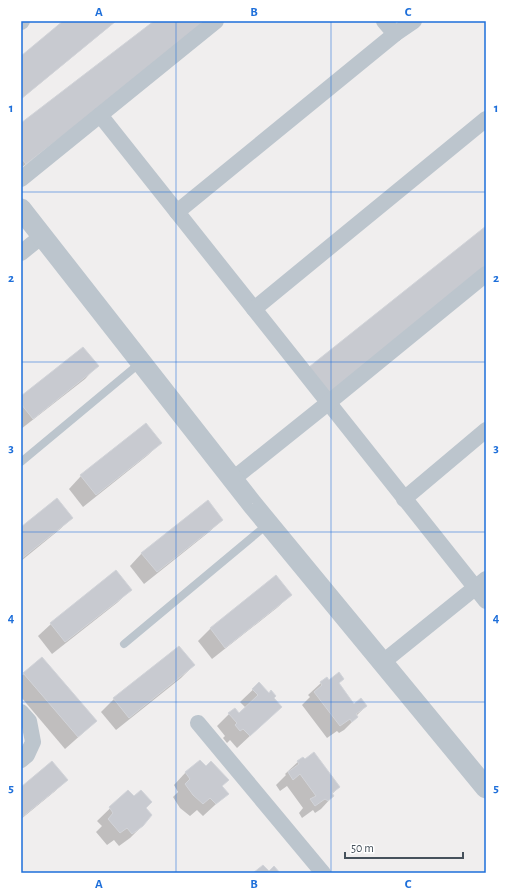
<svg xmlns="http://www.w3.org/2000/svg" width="507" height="894" viewBox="0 0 507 894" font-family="'Alegreya Sans',sans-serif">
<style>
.shadow{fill:#0003}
.building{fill:#c8cad0;stroke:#d2d4d9}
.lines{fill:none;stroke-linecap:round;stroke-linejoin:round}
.service{stroke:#bcc5cd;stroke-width:8}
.minor{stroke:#bcc5cd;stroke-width:16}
.tertiary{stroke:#bcc5cd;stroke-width:21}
.grid{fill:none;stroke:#1e6fda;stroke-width:1;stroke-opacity:0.55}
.neatline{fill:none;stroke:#1e6fda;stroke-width:1.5}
.grid-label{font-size:13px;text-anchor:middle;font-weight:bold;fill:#1e6fda}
</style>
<rect width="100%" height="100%" fill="#f0eeee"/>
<!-- shadow -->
<g class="shadow">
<path d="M64 21H116L21 99V57Z"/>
<path d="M155 21H198L195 34 21 168V125Z"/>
<path d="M97 366 85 379 21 429V397Z"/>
<path d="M161 442 148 455 83 507 69 489 81 476Z"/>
<path d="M72 518 59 530 21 561V528Z"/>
<path d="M222 520 209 532 144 584 130 566 142 553Z"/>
<path d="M276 577 290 595 278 607 212 659 198 641 210 629Z"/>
<path d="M130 590 118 602 52 654 38 636 51 624Z"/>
<path d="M179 647 194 665 181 678 116 730 101 712 114 699Z"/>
<path d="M24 674 96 721 83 733 65 749 21 697V676Z"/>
<path d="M328 681 338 684 354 705 366 706 356 716 357 717 344 730 339 733 337 731 327 738 302 705 310 697 308 695 321 683Z"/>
<path d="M259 684 273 698 268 719 237 748 230 740 227 743 223 738 225 736 217 726 229 714H239L246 708 240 702Z"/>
<path d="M302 758 339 787 332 794 333 796 321 809 315 813 313 810 302 818 299 813 303 808 287 786 280 791 276 785 286 775 285 774Z"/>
<path d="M206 767 227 794 203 816 197 810 190 816 180 808 173 797 178 792 174 785 186 772Z"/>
<path d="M67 780 54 792 21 819V788Z"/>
<path d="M128 791 145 808 143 825 130 838 119 846 114 840 107 845 96 832 102 826 97 821Z"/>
</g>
<!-- building -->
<g class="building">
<path d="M63 21H116L21 99V56Z"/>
<path d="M154 21H199L204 27 26 164 21 158V123Z"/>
<path d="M486 226V271L331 395 309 367Z"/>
<path d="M83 347 99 366 33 419 21 404V396Z"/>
<path d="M146 423 162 443 96 495 80 475Z"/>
<path d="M57 498 73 518 21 559V527Z"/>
<path d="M208 500 223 520 157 572 141 553Z"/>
<path d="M116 570 132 590 65 642 50 623Z"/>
<path d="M276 575 292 595 225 648 210 628Z"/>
<path d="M179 646 195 665 129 718 113 698Z"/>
<path d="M42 657 97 721 78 737 23 673Z"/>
<path d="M339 672 344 679 339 683 354 704 361 698 367 706 356 714 358 717 352 722 350 719 340 726 314 692 322 685 320 682 327 677 329 680Z"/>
<path d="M259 682 269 693 271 690 276 696 274 698 282 707 250 736 243 729 240 731 235 725 237 723 228 713 235 708 239 713 258 695 252 689Z"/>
<path d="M314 752 340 787 332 793 334 796 328 801 325 799 315 806 310 799 316 796 300 774 293 780 288 772 299 764 297 761 303 757 305 759Z"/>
<path d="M200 760 206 766 211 761 229 780 222 786 229 794 216 804 210 798 203 804 193 795 185 784 190 779 185 772Z"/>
<path d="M52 761 68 780 21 818V787Z"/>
<path d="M128 790 134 796 141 790 152 802 146 808 152 815 143 826 132 834 127 828 120 833 108 819 113 813 109 807Z"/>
<path d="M263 865 269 871 274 866 280 873H253Z"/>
</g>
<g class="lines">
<!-- service -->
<g class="service">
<path d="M21 462 140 363"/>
<path d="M124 644 268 524"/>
</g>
<!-- minor -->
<g class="minor">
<path d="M21 22 22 21"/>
<path d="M395 34 414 21"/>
<path d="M100 115 486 601"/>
<path d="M21 179 216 21"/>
<path d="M177 212 395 34 384 21"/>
<path d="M21 253 42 236"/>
<path d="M254 309 486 119"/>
<path d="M233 479 328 403 486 274"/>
<path d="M404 499 486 430"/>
<path d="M383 662 486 579"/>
<path d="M21 712 29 721 33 742 27 755 21 760"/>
<path d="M198 723 323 873"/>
</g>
<!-- tertiary -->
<path class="tertiary" d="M21 209 252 504 486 788"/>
</g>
<!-- grid -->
<path class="grid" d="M176 21V873M331 21V873M21 192H486M21 362H486M21 532H486M21 702H486"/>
<!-- border -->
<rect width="507" height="894" fill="none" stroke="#ffffff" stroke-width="44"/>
<!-- scale -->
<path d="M345 852v6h118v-6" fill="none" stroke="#46515b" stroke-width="2"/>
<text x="351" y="852" font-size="12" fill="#46515b" stroke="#ffffff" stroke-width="3" paint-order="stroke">50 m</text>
<rect x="22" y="22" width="463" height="850" class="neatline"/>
<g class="grid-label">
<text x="99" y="16">A</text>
<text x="254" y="16">B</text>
<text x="408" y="16">C</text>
<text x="11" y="112">1</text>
<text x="496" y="112">1</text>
<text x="11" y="282">2</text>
<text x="496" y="282">2</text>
<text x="11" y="452">3</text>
<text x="496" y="452">3</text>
<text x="11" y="622">4</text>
<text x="496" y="622">4</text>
<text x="11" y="792">5</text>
<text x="496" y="792">5</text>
<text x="99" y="888">A</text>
<text x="254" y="888">B</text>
<text x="408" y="888">C</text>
</g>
</svg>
